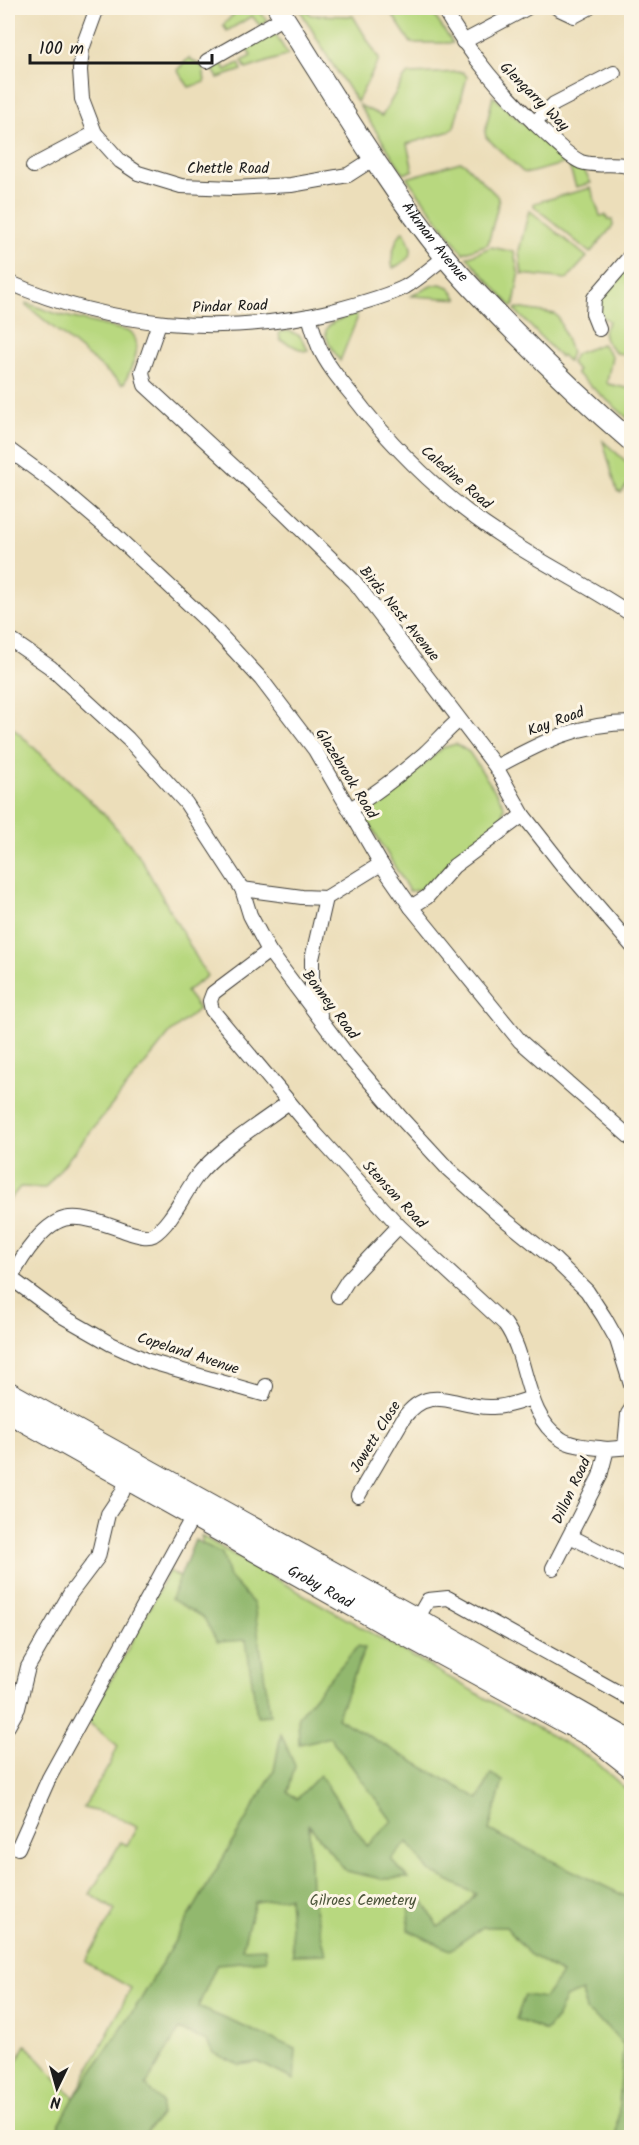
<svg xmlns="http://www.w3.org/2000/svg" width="639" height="2145" viewBox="0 0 639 2145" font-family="Kalam,sans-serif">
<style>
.green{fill:#b8d87f;stroke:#6a7a4e;stroke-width:1.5}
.forest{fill:#92b86e;stroke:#576a45;stroke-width:1.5}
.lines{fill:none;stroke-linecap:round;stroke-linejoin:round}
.street-casing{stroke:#3b3934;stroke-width:16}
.secondary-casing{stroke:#3b3934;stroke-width:22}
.primary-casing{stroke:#3b3934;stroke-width:23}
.street{stroke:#fff;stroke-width:14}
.secondary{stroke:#fff;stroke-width:20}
.primary{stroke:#fff;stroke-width:21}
.labels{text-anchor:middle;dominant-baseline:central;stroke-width:6;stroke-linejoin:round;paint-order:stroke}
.street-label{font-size:15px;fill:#1c1c1c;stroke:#fcf5e5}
.park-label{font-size:15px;fill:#4b543a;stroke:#fcf5e5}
</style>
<rect width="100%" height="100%" fill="#fcf5e5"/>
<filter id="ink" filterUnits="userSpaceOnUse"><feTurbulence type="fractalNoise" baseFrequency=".0167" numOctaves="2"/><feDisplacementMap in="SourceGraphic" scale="12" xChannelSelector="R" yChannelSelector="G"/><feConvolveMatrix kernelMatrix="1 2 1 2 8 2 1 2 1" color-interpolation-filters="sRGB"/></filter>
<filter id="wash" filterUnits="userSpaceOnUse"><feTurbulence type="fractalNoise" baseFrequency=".008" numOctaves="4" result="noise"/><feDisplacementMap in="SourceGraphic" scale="24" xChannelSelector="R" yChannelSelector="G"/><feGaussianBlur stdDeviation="1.35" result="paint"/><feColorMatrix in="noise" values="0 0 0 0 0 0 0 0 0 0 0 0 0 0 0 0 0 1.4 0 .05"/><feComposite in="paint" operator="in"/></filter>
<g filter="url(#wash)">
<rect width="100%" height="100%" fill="#ecdeba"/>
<!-- green -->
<g class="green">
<path d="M240 8H258L267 21 260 26 252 16 227 31 223 25Z"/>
<path d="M299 8H305L311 15 353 16 379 59 357 102 329 59Z"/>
<path d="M388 8H429L453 43H411Z"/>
<path d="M273 30 288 55 246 69 242 61 251 56 245 45Z"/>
<path d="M189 58 203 67 205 82 189 87 177 70Z"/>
<path d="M220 61 226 70 239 63 242 70 218 78 211 66Z"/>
<path d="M463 72 467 77 454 127 450 131 407 144 413 170 404 174 359 105 382 116 405 77 409 74Z"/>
<path d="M493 96 566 163 529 173 523 172 486 137 485 132Z"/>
<path d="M460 162 464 163 497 196 499 201 488 244 463 253 407 178Z"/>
<path d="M569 166 585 172 591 183 576 187Z"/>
<path d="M591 188 600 216 606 215 608 220H612L613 226 590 253 534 206V203Z"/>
<path d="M529 210 587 257 567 279 522 274 519 251Z"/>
<path d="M403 231C416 251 414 258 393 268 389 259 396 238 403 231Z"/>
<path d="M491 247 514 252 519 276 514 305 512 307 467 257Z"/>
<path d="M631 260V355L616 353 605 340 603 332 609 321 597 313V304Z"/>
<path d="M440 284 449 287 458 299 411 296 431 286Z"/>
<path d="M26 303 57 314 131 332C144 347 131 367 125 382L122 384 26 305Z"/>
<path d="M517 308 555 314 558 317 571 352 568 361 562 355 560 357 515 310Z"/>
<path d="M356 314 357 319 340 361C319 329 319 325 356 314Z"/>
<path d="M289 331 300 336 308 350 304 351 280 340 279 332Z"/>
<path d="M602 344 612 356 607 382 608 384 631 389V421L576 373 578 371 571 363 575 354Z"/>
<path d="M603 441 631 466V480L621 493 617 491Z"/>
<path d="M8 723 107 817 138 854 207 976 186 992 199 1009 170 1033 45 1188 20 1187 8 1202Z"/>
<path d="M456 744 469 752 501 800 504 806 502 822 460 852 427 887 421 890 409 891 365 816 371 805 402 785 442 748Z"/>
<path d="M201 1536 594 1760 631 1794V2137L8 2138V2077L26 2045 74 2098 131 1988 85 1962 115 1910 90 1894 121 1842 127 1845 137 1827 115 1816 83 1808 109 1766 118 1746 87 1721 120 1664 169 1571 216 1598Z"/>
</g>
<!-- forest -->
<g class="forest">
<path d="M195 1540 222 1553 229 1577 254 1604 270 1715 257 1716 246 1640 217 1642 204 1618 171 1599Z"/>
<path d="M358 1646 365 1648 337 1718 479 1799 491 1774 503 1781 489 1830 631 1899V2137H617L623 2045 607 2027 586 2011 582 1991 565 1998 556 2019 546 2031 516 2019 525 1995 544 1998 562 1974 529 1954 506 1927H483L450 1950 408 1930 410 1898 424 1902 438 1927 459 1914 476 1894 429 1871 408 1842 391 1859 408 1878 382 1879 346 1871 309 1825 311 1893 326 1954 293 1955 289 1897 255 1902 242 1949 265 1948 266 1960 217 1964 198 2007 296 2049 294 2080 258 2062 239 2065 213 2053 207 2041 179 2030 146 2085 162 2103 161 2115 142 2137H52L74 2098 141 1999 274 1771 281 1734 295 1766 288 1792 297 1799 320 1775 367 1846 392 1821 330 1737 299 1744 298 1716Z"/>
</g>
</g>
<g filter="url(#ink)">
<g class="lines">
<!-- street casing -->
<g class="street-casing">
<g id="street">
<path d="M97 8 82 49 80 70 82 99 95 133 120 161 138 173 181 186 233 188 291 185 348 175 373 159"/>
<path d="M443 8C471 57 503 94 545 133 556 143 568 156 581 162 598 168 617 160 632 168"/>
<path d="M557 8 574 16 589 8"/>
<path d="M463 42 527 8"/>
<path d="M207 61 284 17"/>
<path d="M534 123 554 104 614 73"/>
<path d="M33 166 95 133"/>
<path d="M8 282C110 327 223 337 332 311 351 306 388 296 405 287 419 279 432 267 445 257"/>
<path d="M309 316C312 326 315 337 319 347 329 370 349 390 364 410 405 460 451 504 506 539 547 566 591 587 632 615"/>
<path d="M159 323 142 372 145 385 282 511 354 581 496 767 523 815 563 866 632 946"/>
<path d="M599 329 593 314 594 298 632 254"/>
<path d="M8 449 53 482 115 535 209 623 261 679 315 750 381 864 411 907 520 1041 632 1139"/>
<path d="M8 638 50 667 128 739 186 803 242 889 250 915 269 951 348 1056 402 1119 448 1169 498 1214 555 1260 587 1291 604 1317 617 1340 632 1388"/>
<path d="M496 767C542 742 578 723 632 723"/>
<path d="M350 809C377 793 402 773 425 753 437 742 447 730 459 720"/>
<path d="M242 889 302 897 326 898"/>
<path d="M411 907 427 897 454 866 523 815"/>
<path d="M269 951 213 993 210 1001 212 1010 315 1133 399 1226 505 1324C530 1359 523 1414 561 1439 572 1447 593 1447 607 1449"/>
<path d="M320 1014 312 986V959L326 898 381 864"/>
<path d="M8 1276 62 1316 111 1344 148 1361 263 1394 266 1386"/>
<path d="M11 1278C21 1258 45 1220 69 1218 89 1216 112 1227 131 1233 138 1235 147 1238 153 1235 171 1224 184 1193 197 1176 217 1150 262 1122 289 1102"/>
<path d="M338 1296 348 1280 399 1226"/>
<path d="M625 1447 628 1414 632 1408"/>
<path d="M358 1496 403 1419C429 1382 454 1407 490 1407 504 1408 518 1402 532 1398"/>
<path d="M570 1536 632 1568"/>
<path d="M553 1568 600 1476 607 1449 632 1447"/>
<path d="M417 1619 428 1600 448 1598 632 1700"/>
<path d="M8 1726 18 1708 28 1667 70 1594 98 1557 108 1514 122 1493 127 1478"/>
<path d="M18 1848 49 1778 193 1516"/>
</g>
</g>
<!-- secondary casing -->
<g class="secondary-casing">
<g id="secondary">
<path id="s1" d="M278 8C332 92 382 179 445 257 467 284 491 308 516 333 553 371 591 407 632 442"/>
</g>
</g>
<!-- primary casing -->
<g class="primary-casing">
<g id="primary">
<path d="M8 1392 417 1619 632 1742"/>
<path id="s2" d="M8 1412 387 1625 594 1738 632 1768"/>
</g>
</g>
<!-- street -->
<use href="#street" class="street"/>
<!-- secondary -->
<use href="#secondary" class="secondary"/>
<!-- primary -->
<use href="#primary" class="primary"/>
</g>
</g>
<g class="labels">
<!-- street labels -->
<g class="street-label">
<text transform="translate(534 97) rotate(45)">Glengarry Way</text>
<text x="228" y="169">Chettle Road</text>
<text stroke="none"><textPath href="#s1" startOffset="282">Aikman Avenue</textPath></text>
<text transform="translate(230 307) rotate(-2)">Pindar Road</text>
<text transform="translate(456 478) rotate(41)">Caledine Road</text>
<text transform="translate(399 614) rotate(51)">Birds Nest Avenue</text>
<text transform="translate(556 722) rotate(-20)">Kay Road</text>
<text transform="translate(346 774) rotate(58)">Glazebrook Road</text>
<text transform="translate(330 1005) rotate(53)">Bonney Road</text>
<text transform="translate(394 1195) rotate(47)">Stenson Road</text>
<text transform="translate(188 1354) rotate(18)">Copeland Avenue</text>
<text transform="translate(376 1437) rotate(-58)">Jowett Close</text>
<text transform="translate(572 1491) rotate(-65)">Dillon Road</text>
<text stroke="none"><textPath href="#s2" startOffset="358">Groby Road</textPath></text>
</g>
<!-- park labels -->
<g class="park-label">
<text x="363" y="1901">Gilroes Cemetery</text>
</g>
</g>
<!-- margin -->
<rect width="639" height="2145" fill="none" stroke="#fcf5e5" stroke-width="30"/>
<!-- north arrow -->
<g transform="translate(57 2088) rotate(185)" stroke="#fcf5e5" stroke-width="4.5" paint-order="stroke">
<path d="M0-4.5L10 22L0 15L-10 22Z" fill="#1c1c1c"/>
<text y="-9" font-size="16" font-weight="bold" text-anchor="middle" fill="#1c1c1c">N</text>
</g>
<!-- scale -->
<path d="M30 54v9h182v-9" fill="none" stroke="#1c1c1c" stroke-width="3"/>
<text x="39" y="54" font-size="18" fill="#1c1c1c" stroke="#fcf5e5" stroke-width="4.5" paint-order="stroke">100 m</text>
</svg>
